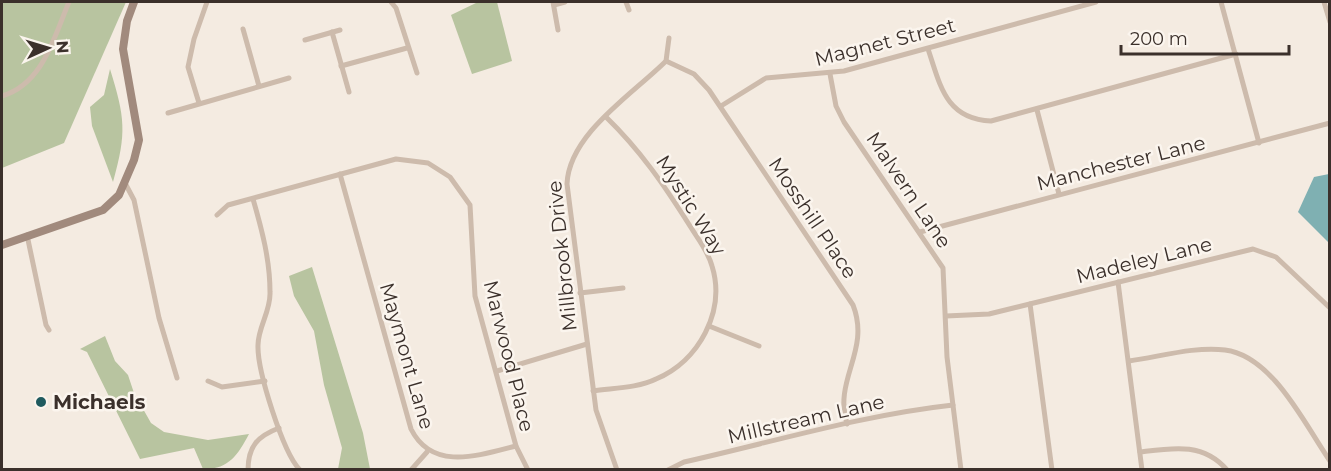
<svg xmlns="http://www.w3.org/2000/svg" width="1331" height="471" viewBox="0 0 1331 471" font-family="Montserrat,sans-serif">
<style>
.green{fill:#b8c4a0}
.water{fill:#7fb0b2}
.lines{fill:none;stroke-linecap:round;stroke-linejoin:round}
.street{stroke:#cdbbac;stroke-width:5}
.secondary{stroke:#a18a7d;stroke-width:8}
.poi-dot{fill:#1f5a5e;stroke:#fbf5ee;stroke-width:2}
.labels{text-anchor:middle;dominant-baseline:central;stroke-width:5;stroke-linejoin:round;paint-order:stroke}
.street-label{font-size:20px;fill:#3b302b;stroke:#fbf5ee}
.poi-label{font-size:20px;font-weight:bold;fill:#3b302b;stroke:#fbf5ee;text-anchor:start}
</style>
<rect width="100%" height="100%" fill="#f4ebe1"/>
<!-- green -->
<g class="green">
<path d="M2 2H126L64 143 2 168Z"/>
<path d="M478 2H497L512 61 472 74 451 15Z"/>
<path d="M110 69C125 118 127 132 113 182L92 126 90 107 104 95Z"/>
<path d="M312 267 363 433 370 469H338L342 448 324 385 314 331 294 296 289 276Z"/>
<path d="M105 336 115 361 128 375 134 393 151 423 164 432 208 440 249 434C238 455 228 470 203 469L194 448 140 459 87 352 80 349Z"/>
</g>
<!-- water -->
<path class="water" d="M1329 174H1330L1329 243 1298 212 1314 177Z"/>
<g class="lines">
<!-- street -->
<g class="street">
<path d="M391 2 396 8 417 73"/>
<path d="M553 2 558 30"/>
<path d="M626 2 629 10"/>
<path d="M1221 2 1259 143"/>
<path d="M1324 2 1330 22"/>
<path d="M554 5 565 2"/>
<path d="M243 29 259 86"/>
<path d="M332 32 349 92"/>
<path d="M305 40 340 30"/>
<path d="M928 49C940 84 945 119 991 121L1236 54"/>
<path d="M666 61 694 74 709 90 853 305C871 351 833 379 847 424"/>
<path d="M341 66 407 48"/>
<path d="M830 74 836 106 844 122 943 268 947 357 961 470"/>
<path d="M2 96C43 84 54 37 69 2"/>
<path d="M199 103 188 67 194 39 207 2"/>
<path d="M721 106 766 78 844 71 1096 2"/>
<path d="M1037 110 1059 194"/>
<path d="M168 113 289 78"/>
<path d="M340 174 411 429C432 471 477 456 516 446"/>
<path d="M125 183 134 200 159 318 177 378"/>
<path d="M253 199C262 230 270 260 270 292 271 311 258 327 258 345 257 370 283 453 300 470"/>
<path d="M217 215 228 205 396 159 428 163 450 177 470 205 475 296 516 446 528 470"/>
<path d="M920 232 1330 123"/>
<path d="M27 235 46 325 49 330"/>
<path d="M1118 282 1142 470"/>
<path d="M580 293 623 288"/>
<path d="M1030 304 1052 470"/>
<path d="M946 316 989 314 1253 249 1276 257 1330 308"/>
<path d="M709 326 759 346"/>
<path d="M1129 361C1159 357 1195 346 1225 350 1273 356 1305 425 1330 461"/>
<path d="M497 371 587 344"/>
<path d="M208 381 222 387 265 381"/>
<path d="M593 391C613 388 638 388 656 379 699 361 726 311 712 266 708 251 698 239 690 226 664 185 641 151 606 117"/>
<path d="M1140 452C1172 448 1203 442 1227 470"/>
<path d="M248 470C248 446 258 436 279 428"/>
<path d="M411 470 427 452"/>
<path d="M617 470 596 410 567 184C569 134 633 94 666 61L669 38"/>
<path d="M668 470 684 462C773 442 862 415 953 405"/>
</g>
<!-- secondary -->
<path class="secondary" d="M2 245 103 210 119 195 134 160 139 140 123 49 127 21 134 2"/>
</g>
<!-- markers -->
<circle class="poi-dot" cx="41" cy="402" r="6"/>
<g class="labels">
<!-- street labels -->
<g class="street-label">
<text transform="translate(885 42) rotate(-14)">Magnet Street</text>
<text transform="translate(1121 163) rotate(-14)">Manchester Lane</text>
<text transform="translate(909 190) rotate(56)">Malvern Lane</text>
<text transform="translate(691 205) rotate(58)">Mystic Way</text>
<text transform="translate(813 218) rotate(56)">Mosshill Place</text>
<text transform="translate(562 256) rotate(-96)">Millbrook Drive</text>
<text transform="translate(1144 260) rotate(-14)">Madeley Lane</text>
<text transform="translate(407 356) rotate(74)">Maymont Lane</text>
<text transform="translate(509 356) rotate(76)">Marwood Place</text>
<text transform="translate(806 419) rotate(-13)">Millstream Lane</text>
</g>
<!-- poi labels -->
<g class="poi-label">
<text x="53" y="402">Michaels</text>
</g>
</g>
<!-- border -->
<rect width="1331" height="471" fill="none" stroke="#3b302b" stroke-width="6"/>
<!-- north arrow -->
<g transform="translate(48 48) rotate(86)" stroke="#fbf5ee" stroke-width="4.5" paint-order="stroke">
<path d="M0-4.5L10 22L0 15L-10 22Z" fill="#3b302b"/>
<text y="-9" font-size="16" font-weight="bold" text-anchor="middle" fill="#3b302b">N</text>
</g>
<!-- scale -->
<path d="M1121 45v9h168v-9" fill="none" stroke="#3b302b" stroke-width="3"/>
<text x="1130" y="45" font-size="18" fill="#3b302b" stroke="#fbf5ee" stroke-width="4.5" paint-order="stroke">200 m</text>
</svg>
